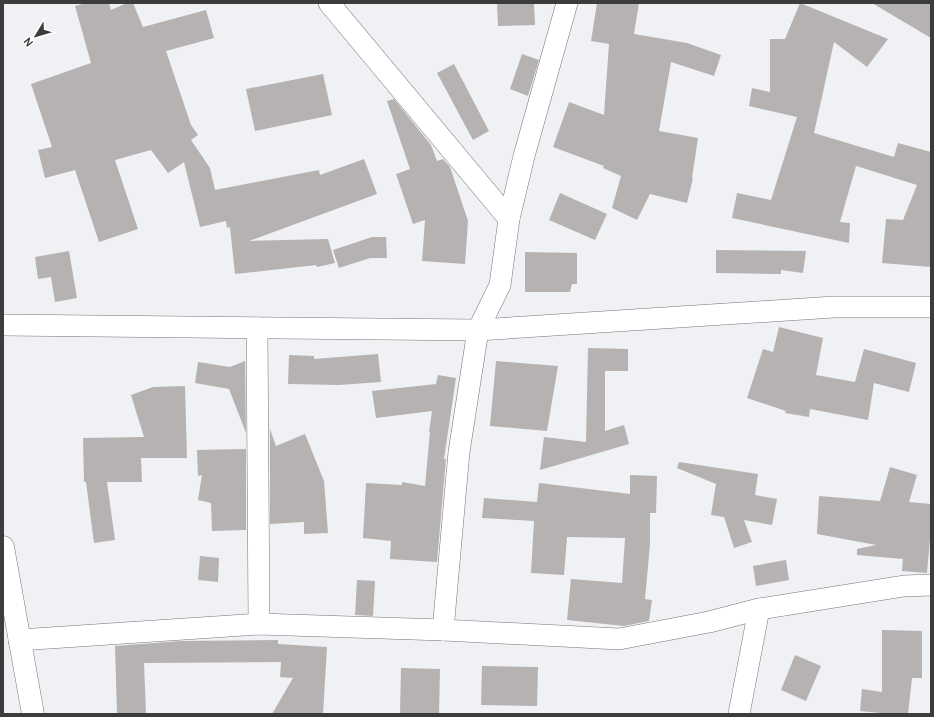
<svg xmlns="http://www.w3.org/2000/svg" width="934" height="717" viewBox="0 0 934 717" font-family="Cabin,sans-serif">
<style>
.building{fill:#b5b2b1}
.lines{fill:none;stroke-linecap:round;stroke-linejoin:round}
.minor-casing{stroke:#747577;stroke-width:22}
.primary-casing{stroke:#747577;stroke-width:23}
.minor{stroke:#fff;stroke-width:21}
.primary{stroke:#fff;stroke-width:22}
</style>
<rect width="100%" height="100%" fill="#f0f1f4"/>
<!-- building -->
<g class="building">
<path d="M86 3H109L111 10 127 3H133L143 27 206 10 214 38 166 51 191 125 198 135 191 140 210 168 215 190 319 170 320 175 364 159 377 194 249 241 328 239 335 263 317 267 316 265 235 274 230 227 227 228 226 221 200 227 184 162 168 173 151 150 115 160 138 229 99 242 75 170 45 178 38 150 52 147 31 84 91 63 75 6Z"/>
<path d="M497 3H534L535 25 498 26Z"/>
<path d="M597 3H639L634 34 687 43 721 55 714 76 671 62 659 131 698 138 692 178H693L687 203 650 194 637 220 612 208 621 176 603 168 604 166 553 147 569 102 604 115 609 44 591 41Z"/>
<path d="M800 3 888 39 867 67 834 42 814 133 894 157 898 143 931 152V267L882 263 886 219 903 220 917 185 856 166 840 222 850 223 849 243 732 218 737 193 771 200 797 117 749 106 752 88 770 92V39H785Z"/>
<path d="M872 3H931V38Z"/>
<path d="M522 54 539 60 528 96 510 89Z"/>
<path d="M454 64 489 131 473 140 437 73Z"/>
<path d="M323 74 332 115 255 131 246 89Z"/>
<path d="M394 99 431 145 437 161 443 159 450 167 468 221 465 264 422 261 425 220 413 224 396 174 410 169 387 101Z"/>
<path d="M560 193 607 214 595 240 549 220Z"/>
<path d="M372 237H386L387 258H370L339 268 333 250Z"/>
<path d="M716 250 806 251 803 273 781 270V274L716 273Z"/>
<path d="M69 251 77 298 55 302 51 277 38 279 35 257Z"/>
<path d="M525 252 577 253V284H572L570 292H525Z"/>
<path d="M779 327 823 338 816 375 855 382 864 349 916 363 909 392 874 383 868 420 810 409 809 417 785 413 786 411 747 398 763 349 773 352Z"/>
<path d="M588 348 628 349V371H605V431L624 425 629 444 540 470 544 437 586 442Z"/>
<path d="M378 354 381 382 339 385 288 384 289 355 314 356V359Z"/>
<path d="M245 361 246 433 229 389 195 383 198 362 230 367Z"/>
<path d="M496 361 558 366 547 431 490 426Z"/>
<path d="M438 375 456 378 444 459H446L437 562 390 559 391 541 363 538 366 483 402 485V482L425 486 430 432H429L432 411 376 418 372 391 436 384Z"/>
<path d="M185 386 187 458H141L142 482H107L115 540 94 543 86 482H84L83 438 144 437 131 395 153 387Z"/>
<path d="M270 429 276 446 305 434 324 481 328 533 304 534V522L270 524Z"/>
<path d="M246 449V530L212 531 211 503 198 500 202 475 198 476 197 450Z"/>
<path d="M679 462 758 474 755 495 777 499 772 525 744 520 752 542 734 548 724 517 711 515 716 484 677 468Z"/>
<path d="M890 467 917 475 909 502 931 504V529L927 573 902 571 903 559 857 555V549L876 545 817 534 819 496 880 501Z"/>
<path d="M630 475 657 476 656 513H650V544L645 599 652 600 649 621 624 626 567 620 571 579 622 583 625 538 567 537 564 575 531 573 534 521 482 518 484 498 537 502 539 483 630 494Z"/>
<path d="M200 556 219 558 218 582 198 580Z"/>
<path d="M786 560 789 580 756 586 753 566Z"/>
<path d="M357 580 375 581 373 616 355 615Z"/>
<path d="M882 630 922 631V678H912L908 714H891L860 711 862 689 882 692Z"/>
<path d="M278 640V644L327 647 323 714H272L293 678 280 677 281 662 144 663 146 714H117L115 646 181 641Z"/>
<path d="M795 655 821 666 806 701 781 690Z"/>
<path d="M482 666 538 667 537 706 481 705Z"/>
<path d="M401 668 440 669 439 713H437V714H400Z"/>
</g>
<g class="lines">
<!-- minor casing -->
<g class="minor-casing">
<g id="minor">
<path d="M329 3 509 219"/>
<path d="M3 325 478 330 834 307H931"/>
<path d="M257 328 259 624"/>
<path d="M443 630 459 452 478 330 500 285 509 219 524 156 567 3"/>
<path d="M19 640 259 624 443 630 619 639 709 622 759 609 904 586 931 585"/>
<path d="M739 714 759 609"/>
</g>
</g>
<!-- primary casing -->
<g class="primary-casing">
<path id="primary" d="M3 547 33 714"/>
</g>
<!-- minor -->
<use href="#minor" class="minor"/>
<!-- primary -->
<use href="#primary" class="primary"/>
</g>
<!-- border -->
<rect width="934" height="717" fill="none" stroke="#3c3c3d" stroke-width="8"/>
<!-- north arrow -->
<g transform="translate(36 36) rotate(232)" stroke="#ffffff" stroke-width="3" paint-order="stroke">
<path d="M0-3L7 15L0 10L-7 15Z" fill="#3c3c3d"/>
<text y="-6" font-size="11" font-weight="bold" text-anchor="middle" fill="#3c3c3d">N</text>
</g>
</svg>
